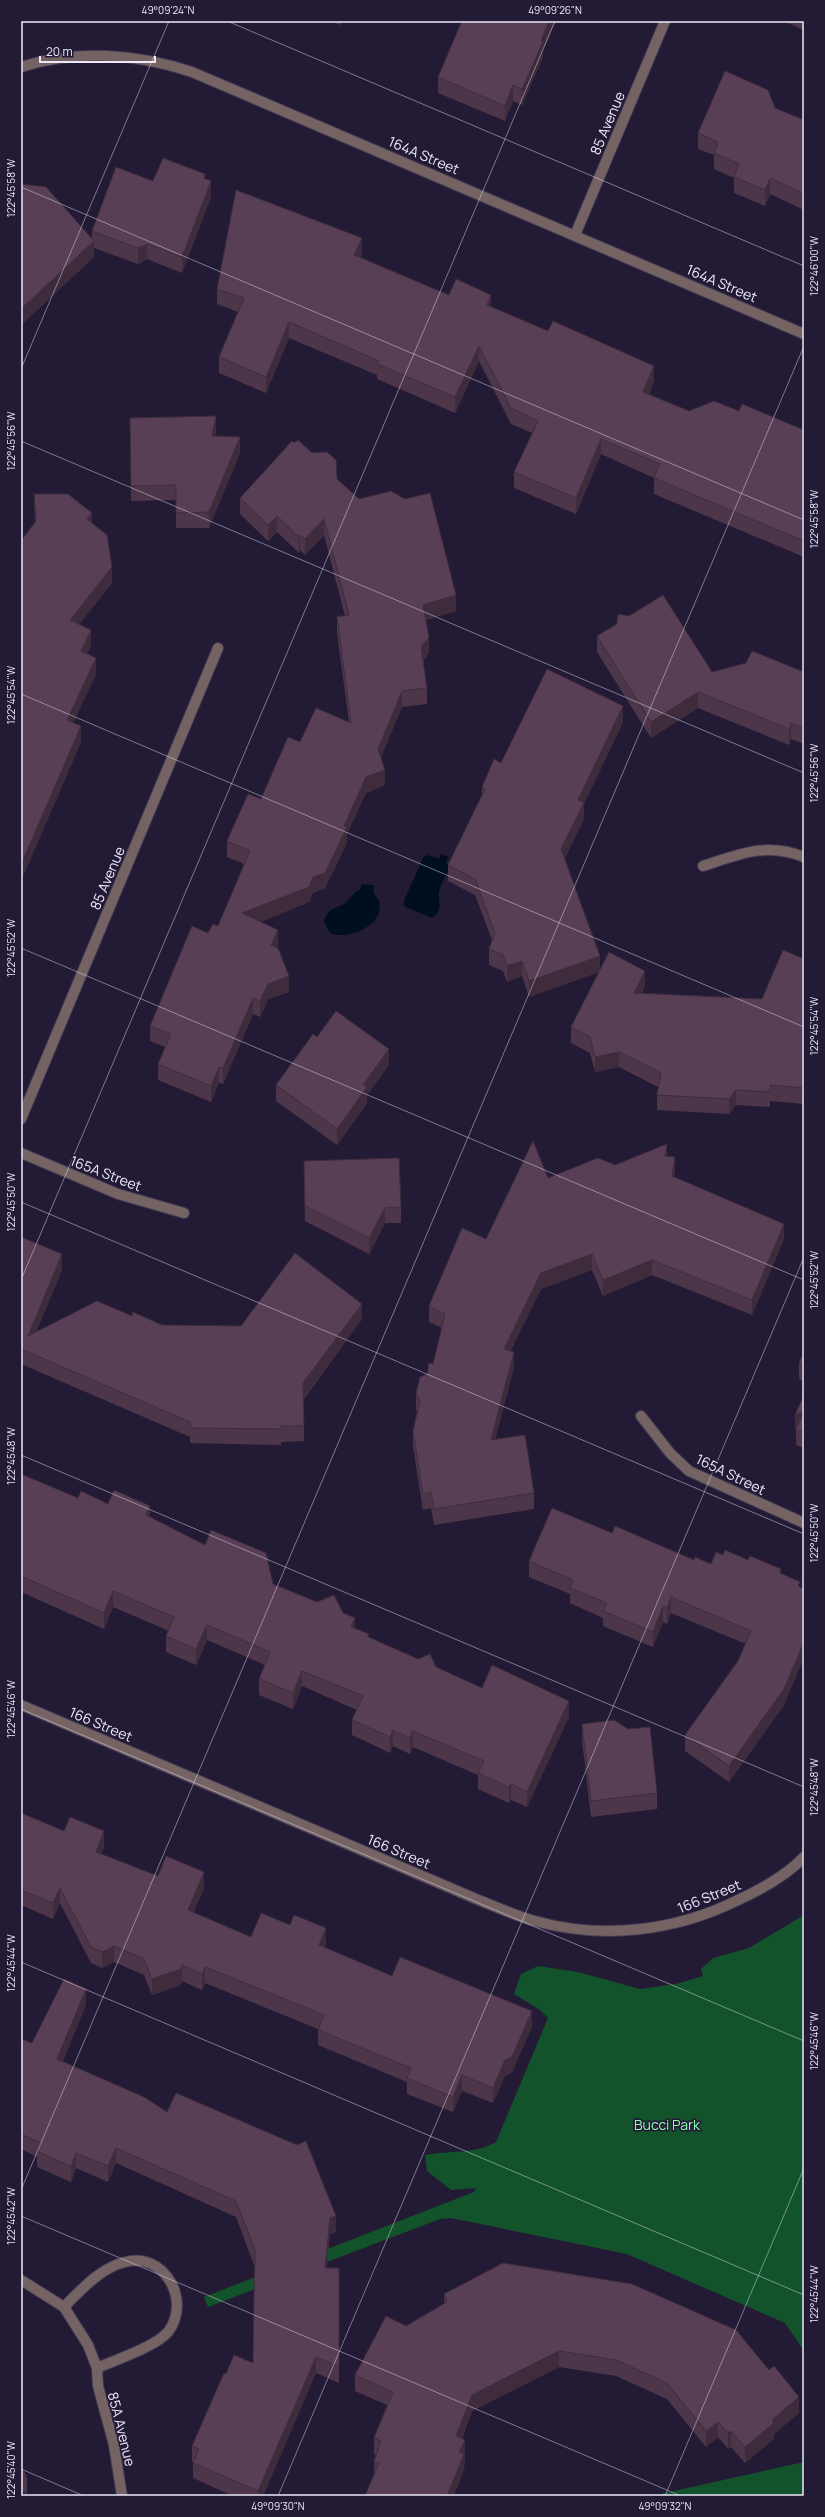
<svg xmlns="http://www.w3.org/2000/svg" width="825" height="2517" viewBox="0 0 825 2517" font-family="Manrope,sans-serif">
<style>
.green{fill:#13532c}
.water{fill:#000f20}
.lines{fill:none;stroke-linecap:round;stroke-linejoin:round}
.minor-casing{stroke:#3f3851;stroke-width:12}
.minor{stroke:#756364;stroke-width:10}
.wall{fill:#4d3649}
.shaded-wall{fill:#3e2c3c}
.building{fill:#593f55;stroke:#3e2c3c}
.ticks{fill:none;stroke:#ece8fa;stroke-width:1;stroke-opacity:0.45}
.labels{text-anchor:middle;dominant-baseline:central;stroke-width:3.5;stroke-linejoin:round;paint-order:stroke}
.street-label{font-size:14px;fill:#ece8fa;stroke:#231b36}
.park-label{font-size:14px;fill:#8cfbad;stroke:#231b36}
.neatline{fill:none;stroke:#ece8fa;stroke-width:1.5}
.ticks-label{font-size:10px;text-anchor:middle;fill:#ece8fa}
</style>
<rect width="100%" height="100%" fill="#231b36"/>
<!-- green -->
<g class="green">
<path d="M804 1915V2351L785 2323 627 2254 451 2218 440 2219 208 2307 204 2297 474 2192 476 2188 451 2190 427 2171 425 2155C449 2150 474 2155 496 2142L548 2018 540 2010 514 1994 521 1974 538 1966 578 1972 640 1989 676 1984 703 1976 701 1969 713 1958 749 1948Z"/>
<path d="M804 2462V2496H656V2495Z"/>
</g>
<!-- water -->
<g class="water">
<path d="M441 854 449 857 446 862 450 868C446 875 441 884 439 892 438 900 444 912 432 918L405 907 403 903 423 858 428 855 439 859Z"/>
<path d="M362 884 373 885C375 889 373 890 374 893 375 896 378 898 379 901 386 925 348 941 330 933L324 922C327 909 334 909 344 904 351 900 352 892 360 890Z"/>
</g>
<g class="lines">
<!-- minor casing -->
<g class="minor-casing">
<g id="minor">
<path d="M21 67C77 49 137 54 192 72L804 334"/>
<path d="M575 235 665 21"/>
<path d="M703 866C740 854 766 842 804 857"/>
<path d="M21 1119 218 648"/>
<path d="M21 1153 118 1194 184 1213"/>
<path d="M641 1416 670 1453 689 1471 804 1523"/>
<path d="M21 1705 481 1901C499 1908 516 1916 535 1921 603 1940 676 1931 738 1900 762 1889 786 1876 804 1857"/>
<path d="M21 2280 64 2307 88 2345 97 2368 98 2386 114 2445 122 2496"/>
<path d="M64 2307C81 2290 100 2268 125 2262 164 2251 192 2301 168 2332 155 2347 115 2360 97 2368"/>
</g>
</g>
<!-- minor -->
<use href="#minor" class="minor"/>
</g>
<!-- wall -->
<g class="wall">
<path d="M330 21H342L340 25Z"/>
<path d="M783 21H804V30Z"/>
<path d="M543 51V57L522 105 513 101 505 121 438 93V77Z"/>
<path d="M775 108 804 120V210L770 194 765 206 734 193V178L714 169V155L698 149V133Z"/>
<path d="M205 179 211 197 182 273 147 259 138 264 94 248V257L21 325V184L92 239V231L153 181Z"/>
<path d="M362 253 360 257 449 295 491 307 654 382 649 394 689 411H739L804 430V557L654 494V478L601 454 576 514 514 488V472L532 433 511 424 479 361 455 413 377 379V375L289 338 266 393 219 373V357L238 312 217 304V289Z"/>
<path d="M130 418 216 432 215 436 240 453 209 528H176V500L131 501Z"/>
<path d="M337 479 456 611 426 620 429 653 423 661 427 688V704L402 707 381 757 385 785 366 793 347 834V843L325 888 313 893 309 902 260 922 278 946 277 948 289 992 268 999 260 1017 253 1014 223 1084 219 1083 211 1102 158 1080V1064L165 1047 150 1041V1026L208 933 218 926 244 864 227 857V841L261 799 300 742 349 722 337 633V617L345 616 324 535 305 555 300 550 299 553 277 532 268 541 240 514V498Z"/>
<path d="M34 494 92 523 112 583 79 624 91 646 87 654 96 674 73 723 81 742 21 881V541L35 523Z"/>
<path d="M597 636 712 672H804V744L791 739 789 745 698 708 651 738 597 652Z"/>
<path d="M623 722 584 804V819L565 858 600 970 645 986 642 993 762 999 804 959V1104L770 1101V1107L736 1105 729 1114 657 1110V1095L658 1087 619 1067 595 1072 590 1053 571 1043V1027L599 972 529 997 522 976 507 982 503 971 489 965V949L492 940 475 895 448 881V865L482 797V787L501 763Z"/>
<path d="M317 1037 389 1065 367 1095V1103L337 1145 276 1101V1085Z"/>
<path d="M667 1156 675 1173 674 1177 784 1239 752 1315 652 1275 603 1296 592 1270 541 1289 510 1351 514 1367 495 1440 534 1493V1509L434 1525 431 1508 423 1510 413 1446V1431L417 1412 416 1409V1394L427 1374 433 1364 442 1328 429 1322V1306L486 1239 548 1178 615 1165Z"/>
<path d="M304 1176 401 1207V1223H385L369 1254 305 1221Z"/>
<path d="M21 1237 62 1270 36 1332 132 1316 162 1325 241 1326 362 1319 304 1399V1441L281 1442V1445L190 1443V1437L21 1364Z"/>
<path d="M804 1352V1381L799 1379V1363Z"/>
<path d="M804 1395V1448L796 1445V1430H795Z"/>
<path d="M21 1474 78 1498 108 1504 150 1517 273 1584 343 1613 355 1628 369 1637 482 1688 569 1717 527 1807 511 1800 509 1803 478 1789V1775L413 1747 410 1754 393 1746 390 1753 352 1735V1720L357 1710 302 1686 293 1709 259 1695V1679L265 1665 207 1640 196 1665 166 1652V1636L169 1631 113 1607 104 1629 21 1592Z"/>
<path d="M612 1533 694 1560 711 1564 723 1555 781 1574 784 1705 729 1782 685 1751V1735L738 1661 746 1644 671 1613 667 1624 663 1622 653 1647 603 1626V1618L570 1603V1594L529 1577V1561Z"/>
<path d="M582 1724 657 1793V1809L591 1817 582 1740Z"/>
<path d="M21 1813 64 1831 104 1847 101 1854 158 1876 204 1888 193 1913 251 1937 326 1944 324 1947 392 1976 532 2027 512 2072 505 2076 493 2103 462 2091 453 2112 407 2094V2082L318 2045V2029L205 1983 202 1990 182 1981 181 1985 152 1995 144 1975 114 1962 102 1968 91 1963 60 1903 53 1919 21 1905Z"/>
<path d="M86 2005 63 2061 336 2232 330 2234 326 2268H339V2383L316 2373 263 2496H233L193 2478V2462H192V2446L226 2374 253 2363 254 2265 236 2217 116 2163 108 2182 76 2168 71 2182 37 2167V2157L21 2149V2039L32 2043Z"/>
<path d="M444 2294 799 2413 774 2434V2439L745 2463 731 2447 728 2449 718 2437 706 2447 667 2399 616 2376 559 2367 472 2411 462 2439 465 2456 464 2470 374 2476V2461L376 2455 374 2454V2438L387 2405 355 2391V2375L406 2326 444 2304Z"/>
<path d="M21 2466 27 2478V2494L21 2491Z"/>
</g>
<!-- shaded-wall -->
<g class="shaded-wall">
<path d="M549 21H556L543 51V57L522 105V89L541 41Z"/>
<path d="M513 85V101L505 121V106Z"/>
<path d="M770 178V194L765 206V190Z"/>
<path d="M211 181V197L182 273V257Z"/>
<path d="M362 238V253L354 270V255Z"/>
<path d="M94 241V257L21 325V309Z"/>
<path d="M147 244V259L138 264V248Z"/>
<path d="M491 295V310L487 305Z"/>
<path d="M289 322V338L266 393V377Z"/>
<path d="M479 346V361L455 413V397Z"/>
<path d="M654 366V382L643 407V392Z"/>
<path d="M216 416V432L212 452V436Z"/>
<path d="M240 437V453L209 528V512Z"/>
<path d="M601 439V454L576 514V498Z"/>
<path d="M92 513V529L87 519Z"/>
<path d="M277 516V532L268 541V525Z"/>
<path d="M324 519V535L305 555V539Z"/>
<path d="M300 535V550L299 553V537Z"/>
<path d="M112 567V583L70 636V620Z"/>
<path d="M456 595V611L423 620V605Z"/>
<path d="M91 630V646L81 667V651Z"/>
<path d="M429 637V653L421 663V647Z"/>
<path d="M96 658V674L67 736V720Z"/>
<path d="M402 691V707L378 764V749Z"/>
<path d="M698 692V708L651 738V722Z"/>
<path d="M623 706V722L584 804V819L561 865V849L578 800Z"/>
<path d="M791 723V739L789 745V729Z"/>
<path d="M81 726V742L21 881V865Z"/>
<path d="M385 770V785L366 793 347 834V843L325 888 313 893 309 902 242 929V913L313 877 344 826 366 777Z"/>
<path d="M278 930V946L271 961V945Z"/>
<path d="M600 956V972L529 997V981Z"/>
<path d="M522 961V976L507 982V966Z"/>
<path d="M645 971V986L634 1008V993Z"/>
<path d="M289 976V992L268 999 260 1017V1001L268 984Z"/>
<path d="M253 998V1014L223 1084V1068Z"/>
<path d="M389 1049V1065L367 1095V1103L337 1145V1129L363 1085Z"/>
<path d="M619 1052V1067L595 1072V1057Z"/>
<path d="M219 1067V1083L211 1102V1086Z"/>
<path d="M736 1090V1105L729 1114V1099Z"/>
<path d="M667 1144V1160L665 1156Z"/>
<path d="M675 1157V1173L672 1192V1176Z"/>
<path d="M385 1208V1223L369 1254V1238Z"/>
<path d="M784 1224V1239L752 1315V1300Z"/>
<path d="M62 1254V1270L28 1352V1336Z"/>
<path d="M592 1254V1270L541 1289 504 1365V1349L541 1273Z"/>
<path d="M652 1260V1275L603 1296V1280Z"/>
<path d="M362 1304V1319L303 1399V1383Z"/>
<path d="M514 1352V1367L491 1456V1440Z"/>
<path d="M802 1412V1427L795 1430V1415Z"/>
<path d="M150 1506V1522L146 1515Z"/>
<path d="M113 1591V1607L104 1629V1613Z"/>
<path d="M671 1597V1613L667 1624V1608Z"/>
<path d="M663 1606V1622L653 1647V1632Z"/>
<path d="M355 1618V1634L351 1627Z"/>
<path d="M207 1625V1640L196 1665V1649Z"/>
<path d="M804 1642V1658L784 1705 729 1782V1766Z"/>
<path d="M302 1671V1686L293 1709V1693Z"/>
<path d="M569 1701V1717L527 1807V1792Z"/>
<path d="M393 1730V1746L390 1753V1737Z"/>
<path d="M413 1731V1747L410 1754V1738Z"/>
<path d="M511 1784V1800L509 1803V1787Z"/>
<path d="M104 1831V1847L96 1868V1852Z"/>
<path d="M204 1872V1888L188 1926V1910Z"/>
<path d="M60 1888V1903L53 1919V1903Z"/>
<path d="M326 1928V1944L319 1961V1945Z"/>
<path d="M114 1946V1962L102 1968V1952Z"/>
<path d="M182 1965V1981L181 1985 152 1995V1979Z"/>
<path d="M205 1967V1983L202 1990V1974Z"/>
<path d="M86 1989V2005L57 2075V2059Z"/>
<path d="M532 2011V2027L512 2072 505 2076 493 2103V2088L505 2060Z"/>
<path d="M462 2075V2091L453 2112V2097Z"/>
<path d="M116 2148V2163L108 2182V2166Z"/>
<path d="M76 2153V2168L71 2182V2167Z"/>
<path d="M336 2216V2232L330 2234 325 2284V2268L330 2218Z"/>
<path d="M559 2351V2367L472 2411 456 2452V2436L472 2395Z"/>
<path d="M316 2357V2373L263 2496H258V2491Z"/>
<path d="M799 2397V2413L774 2434V2439L745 2463V2447L772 2420Z"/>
<path d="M718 2422V2437L706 2447V2431Z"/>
<path d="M731 2431V2447L728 2449V2433Z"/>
<path d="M465 2440 464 2470 454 2496H447L459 2452Z"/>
</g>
<!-- building -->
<g class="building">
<path d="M462 21H549L541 41 543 42 522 89 513 85 505 106 438 77Z"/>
<path d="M725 71 768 90 775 108 804 120V194L770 178 765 190 734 177 739 164 714 153 718 142 698 133Z"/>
<path d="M163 158 205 174 204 178 211 181 182 257 147 244 138 248 92 231 116 167 153 181Z"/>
<path d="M21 184 46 187 94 241 21 309Z"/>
<path d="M236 190 362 238 354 255 420 283 449 295 456 279 491 295 487 305 548 331 553 321 654 366 643 392 689 411 714 401 739 411 742 404 804 430V541L654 478 660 464 601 439 576 498 514 472 538 421 511 408 479 346 455 397 377 364 379 361 289 322 266 377 219 357 244 298 217 289Z"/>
<path d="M216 416 212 436 240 437 209 512 176 513V485L131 486 130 418Z"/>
<path d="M298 440 312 453 327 452 336 460 337 479 359 499 391 491 405 499 430 493 456 595 423 605 429 637 421 647 427 688 402 691 378 749 385 770 366 777 344 826 347 827 325 873 313 877 309 887 242 913 278 930 271 945 278 948 289 976 268 984 260 1001 253 998 223 1068 219 1067 211 1086 158 1064 171 1034 150 1026 192 926 208 933 213 924 218 926 250 851 227 841 248 794 261 799 288 737 300 742 316 708 351 723 337 617 349 615 324 519 305 539 300 535 299 537 277 516 268 525 240 498 292 441 294 443Z"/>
<path d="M34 494H68L92 513 87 519 107 535 112 567 70 620 91 630 81 651 96 658 67 720 81 726 21 865V541L36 521Z"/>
<path d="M663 595 712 672 746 663 752 651 804 672V729L791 723 789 729 698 692 651 722 597 636 617 624 618 614 629 616Z"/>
<path d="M547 669 623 706 578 800 584 803 561 849 600 956 529 981 522 961 507 966 503 955 489 949 495 933 475 879 448 865 485 789 482 787 494 759 501 763Z"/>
<path d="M783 950 804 959V1088L770 1085V1092L736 1090 729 1099 657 1095 661 1073 619 1052 595 1057 590 1037 571 1027 609 952 645 971 634 993 762 999Z"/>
<path d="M336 1011 389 1049 363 1085 367 1087 337 1129 276 1085 313 1034 317 1037Z"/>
<path d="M533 1141 548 1178 598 1158 615 1165 667 1144 665 1156 675 1157 672 1176 784 1224 752 1300 652 1260 603 1280 592 1254 541 1273 504 1349 514 1352 491 1440 525 1435 534 1493 434 1509 431 1492 423 1494 413 1431 420 1401 416 1394 420 1377 427 1374 429 1363 433 1364 445 1314 429 1306 462 1228 486 1239Z"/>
<path d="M399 1158 401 1207 385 1208 369 1238 305 1206 304 1161Z"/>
<path d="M21 1237 62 1254 28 1336 97 1301 132 1316 133 1312 162 1325 241 1326 295 1253 362 1304 303 1383 304 1426H281V1429L190 1428V1422L21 1349Z"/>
<path d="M804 1352V1365L799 1363Z"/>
<path d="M804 1395V1433L796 1429 803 1414 802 1412 795 1415Z"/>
<path d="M21 1474 78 1498 81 1491 108 1504 114 1490 150 1506 146 1515 205 1545 211 1530 266 1553 273 1584 317 1602 334 1595 343 1613 355 1618 351 1627 369 1634 368 1637 418 1659 430 1654 436 1667 482 1688 492 1665 569 1701 527 1792 511 1784 509 1787 478 1773 484 1761 413 1731 410 1738 393 1730 390 1737 352 1720 363 1696 302 1671 293 1693 259 1679 270 1652 207 1625 196 1649 166 1636 174 1617 113 1591 104 1613 21 1576Z"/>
<path d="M552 1508 612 1533 615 1526 694 1560 695 1557 711 1564 716 1552 723 1555 725 1550 748 1560 750 1556 781 1569 780 1573 800 1582 798 1586 804 1589V1642L784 1689 729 1766 685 1735 738 1661 751 1631 671 1597 667 1608 663 1606 653 1632 603 1611 607 1603 570 1588 573 1580 529 1561Z"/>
<path d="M614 1720 628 1729 650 1727 657 1793 591 1801 582 1724Z"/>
<path d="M21 1813 64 1831 70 1817 104 1831 96 1852 158 1876 166 1856 204 1872 188 1910 251 1937 261 1913 290 1925 294 1915 326 1928 319 1945 392 1976 400 1957 532 2011 512 2057 505 2060 493 2088 462 2075 453 2097 407 2078 411 2068 318 2030 324 2015 205 1967 202 1974 182 1965 181 1969 152 1979 144 1959 114 1946 102 1952 91 1947 60 1888 53 1903 21 1890Z"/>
<path d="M64 1979 86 1989 57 2059 144 2097 167 2112 176 2093 297 2145 306 2141 336 2216 330 2218 325 2268H339V2367L316 2357 258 2491 193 2463 199 2449 192 2446 224 2373 226 2374 234 2355 253 2363 255 2250 236 2201 116 2148 108 2166 76 2153 71 2167 37 2151 41 2143 21 2134V2039L32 2043Z"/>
<path d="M503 2263 632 2284 736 2330 769 2370 774 2366 799 2397 772 2420 774 2423 745 2447 731 2431 728 2433 718 2422 706 2431 667 2383 616 2360 559 2351 472 2395 456 2436 465 2440 459 2452 464 2454 447 2496H365L379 2463 374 2461 381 2441 374 2438 393 2392 355 2375 386 2316 406 2326 447 2302 444 2294Z"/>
<path d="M21 2466 27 2478 21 2475Z"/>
</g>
<!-- ticks -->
<path class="ticks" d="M227 21 804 266M21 187 804 520M21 369 169 21M21 441 804 773M21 694 804 1027M21 948 804 1280M21 1202 804 1534M21 1280 555 21M21 1455 804 1787M21 1709 804 2041M21 1962 804 2295M21 2190 804 346M21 2216 681 2496M21 2469 84 2496M278 2496 804 1257M665 2496 804 2168"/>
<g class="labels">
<!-- street labels -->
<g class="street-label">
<text transform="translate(607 123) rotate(-67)">85 Avenue</text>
<text transform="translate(424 155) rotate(23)">164A Street</text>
<text transform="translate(722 283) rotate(23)">164A Street</text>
<text transform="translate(107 878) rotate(-67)">85 Avenue</text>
<text transform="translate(106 1173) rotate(21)">165A Street</text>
<text transform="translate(731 1474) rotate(26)">165A Street</text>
<text transform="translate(101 1724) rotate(23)">166 Street</text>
<text transform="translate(399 1851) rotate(23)">166 Street</text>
<text transform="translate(709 1896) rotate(-22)">166 Street</text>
<text transform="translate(122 2429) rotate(76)">85A Avenue</text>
</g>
<!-- park labels -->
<g class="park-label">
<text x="667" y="2124">Bucci Park</text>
</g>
</g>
<!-- border -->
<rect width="825" height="2517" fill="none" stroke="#231b36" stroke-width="44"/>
<!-- scale -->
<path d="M40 56v6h115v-6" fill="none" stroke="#ece8fa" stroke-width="2"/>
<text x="46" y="56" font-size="12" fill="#ece8fa" stroke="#231b36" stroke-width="3" paint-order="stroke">20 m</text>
<rect x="22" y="22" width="781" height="2473" class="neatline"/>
<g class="ticks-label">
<text x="168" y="14">49°09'24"N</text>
<text x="555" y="14">49°09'26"N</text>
<text transform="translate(11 188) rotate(-90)" y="4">122°45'58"W</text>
<text transform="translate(814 266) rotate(-90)" y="4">122°46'00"W</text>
<text transform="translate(11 441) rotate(-90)" y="4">122°45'56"W</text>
<text transform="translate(814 519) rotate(-90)" y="4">122°45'58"W</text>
<text transform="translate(11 695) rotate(-90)" y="4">122°45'54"W</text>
<text transform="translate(814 773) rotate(-90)" y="4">122°45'56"W</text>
<text transform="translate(11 948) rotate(-90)" y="4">122°45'52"W</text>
<text transform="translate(814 1026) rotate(-90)" y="4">122°45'54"W</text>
<text transform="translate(11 1202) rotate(-90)" y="4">122°45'50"W</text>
<text transform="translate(814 1280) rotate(-90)" y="4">122°45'52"W</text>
<text transform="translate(11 1456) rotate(-90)" y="4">122°45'48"W</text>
<text transform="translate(814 1533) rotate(-90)" y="4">122°45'50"W</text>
<text transform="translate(11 1709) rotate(-90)" y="4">122°45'46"W</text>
<text transform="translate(814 1787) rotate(-90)" y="4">122°45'48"W</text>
<text transform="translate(11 1963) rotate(-90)" y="4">122°45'44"W</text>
<text transform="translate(814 2041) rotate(-90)" y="4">122°45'46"W</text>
<text transform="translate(11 2216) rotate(-90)" y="4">122°45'42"W</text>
<text transform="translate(814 2294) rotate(-90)" y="4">122°45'44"W</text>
<text transform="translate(11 2470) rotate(-90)" y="4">122°45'40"W</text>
<text x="278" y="2510">49°09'30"N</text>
<text x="665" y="2510">49°09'32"N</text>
</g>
</svg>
